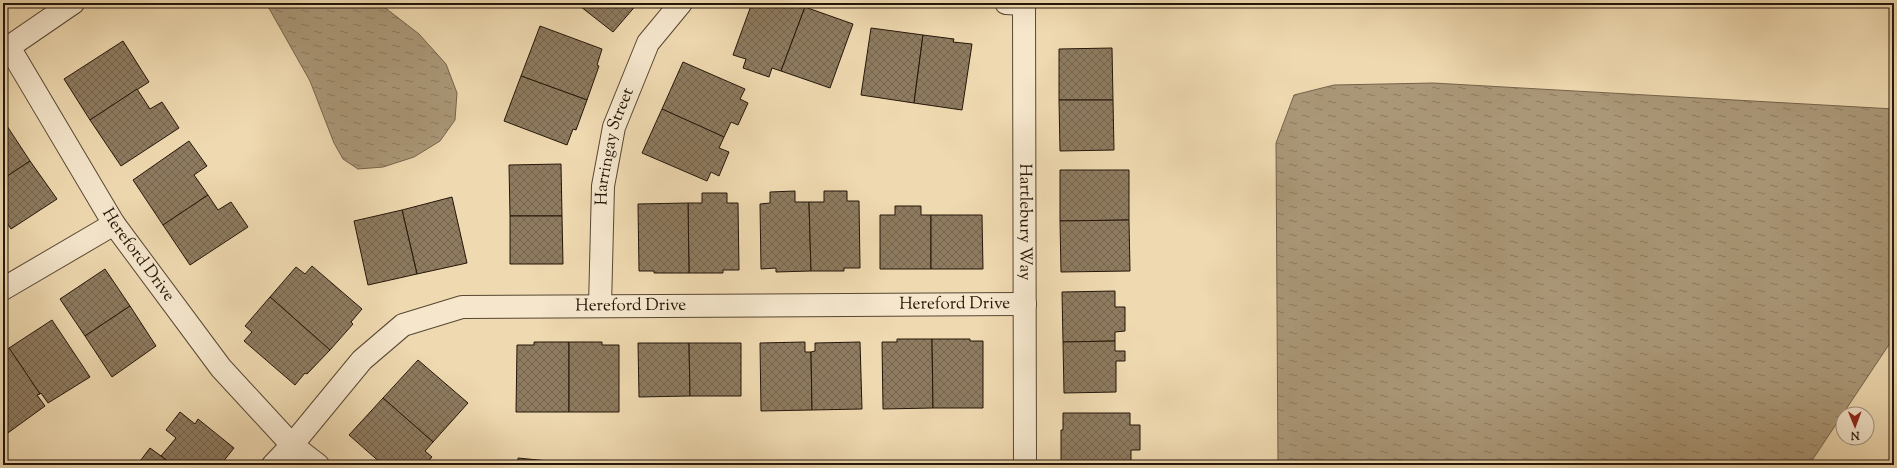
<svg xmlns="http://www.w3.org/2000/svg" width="1897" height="468" viewBox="0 0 1897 468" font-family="'Sorts Mill Goudy',serif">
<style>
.water{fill:url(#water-ripples);stroke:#74634b}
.building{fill:url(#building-cross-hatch);stroke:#241609}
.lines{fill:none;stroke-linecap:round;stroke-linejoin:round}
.minor-casing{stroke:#574733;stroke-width:24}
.minor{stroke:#f5e6cc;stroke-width:22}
.labels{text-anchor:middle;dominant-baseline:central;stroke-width:4;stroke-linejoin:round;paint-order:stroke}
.street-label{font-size:17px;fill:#241609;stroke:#f5e6cc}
</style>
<defs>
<pattern id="water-ripples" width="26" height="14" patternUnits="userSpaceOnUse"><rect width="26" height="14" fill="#aa9777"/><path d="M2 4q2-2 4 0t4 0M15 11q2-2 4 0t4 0" fill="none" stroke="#8a7a60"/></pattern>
<pattern id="building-cross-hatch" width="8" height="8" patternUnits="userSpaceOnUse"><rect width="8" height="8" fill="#8e7b60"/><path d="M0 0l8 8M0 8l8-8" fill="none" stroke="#74644d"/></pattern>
</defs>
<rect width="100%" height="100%" fill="#efd9b0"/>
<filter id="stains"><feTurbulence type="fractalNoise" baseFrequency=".005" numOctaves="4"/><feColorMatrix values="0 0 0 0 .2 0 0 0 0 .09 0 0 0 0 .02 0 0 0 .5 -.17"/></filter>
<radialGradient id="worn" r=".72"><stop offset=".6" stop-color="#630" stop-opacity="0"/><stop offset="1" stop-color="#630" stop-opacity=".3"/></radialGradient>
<!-- water -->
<g class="water">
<path d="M266 3H379L419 34 446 64 457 93 455 120 440 141 414 157 383 167 358 169 343 159 334 143 310 81Z"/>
<path d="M1433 83 1894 109V337L1809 465H1278L1276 143 1294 95 1334 85Z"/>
</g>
<!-- building -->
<g class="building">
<path d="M576 3H638L613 32Z"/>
<path d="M752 3H795L805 7 781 71 772 68 769 77 743 68 746 59 733 55Z"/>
<path d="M805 7 853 24 830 88 781 71Z"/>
<path d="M540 26 602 49 597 65 599 66 587 100 521 76Z"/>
<path d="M871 28 923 35 914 103 861 95Z"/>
<path d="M923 35 954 39 953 42 972 44 962 110 914 103Z"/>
<path d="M123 41 149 82 90 120 64 79Z"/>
<path d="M1112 48 1113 100H1059V49Z"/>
<path d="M683 62 745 89 740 99 748 103 738 125 731 122 724 137 662 109Z"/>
<path d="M521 76 587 100 576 130 573 129 567 145 504 121Z"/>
<path d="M137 89 150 109 162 102 179 128 121 166 90 120Z"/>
<path d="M1059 100H1113L1114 150 1060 151Z"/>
<path d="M662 109 724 137 719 148 729 152 719 176 711 172 707 181 642 153Z"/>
<path d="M5 123 30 161 3 179V125Z"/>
<path d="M189 141 207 166 194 175 208 195 163 225 133 180Z"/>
<path d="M30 161 57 199 11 229 3 217V179Z"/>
<path d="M561 164 562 216H510L509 165Z"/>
<path d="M1060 170H1129V220L1060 221Z"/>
<path d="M795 191V202H809L811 271 776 272V268L761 269 760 204 770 203V192Z"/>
<path d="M824 191H847V201H859L860 268H844V271H811L809 202H824Z"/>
<path d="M702 193H727V203H738L739 270H723V273H689L688 203H702Z"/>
<path d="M208 195 218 210 231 202 248 227 190 265 163 225Z"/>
<path d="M452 197 467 263 417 274 402 210Z"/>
<path d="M688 203 689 273H654V271H639L638 204Z"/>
<path d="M895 206H921V215H931V269H880V215H895Z"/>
<path d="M402 210 417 274 368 285 354 221Z"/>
<path d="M931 215H982L983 269H931Z"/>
<path d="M510 216H562L563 264H510Z"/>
<path d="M1129 220 1130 271 1061 272 1060 221Z"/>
<path d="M312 266 362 309 351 322 353 324 330 350 270 297 296 267 305 274Z"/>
<path d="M105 269 130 306 85 336 60 299Z"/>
<path d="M1115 291V307H1125V331L1115 332V341L1063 342 1062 292Z"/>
<path d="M270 297 330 350 307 374 305 373 295 385 244 341 252 332 245 326Z"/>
<path d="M130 306 156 346 112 377 85 336Z"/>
<path d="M52 320 90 377 48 403 41 393 40 394 9 348Z"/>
<path d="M897 339H932L933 408 883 409 882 342H897Z"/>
<path d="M932 339H970V341H983V408H933Z"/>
<path d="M1115 341V351H1125V361H1116V392L1064 393 1063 342Z"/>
<path d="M534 342H569V412H516L517 345H534Z"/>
<path d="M569 342H602V345H619V412H569Z"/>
<path d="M805 342V352H811L812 410 761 411 760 343Z"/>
<path d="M860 342 862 409 812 410 811 352 815 351V343Z"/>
<path d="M638 343H689L690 396 639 397Z"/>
<path d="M689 343H741V396H690Z"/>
<path d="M9 348 40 394 37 395 45 406 5 435 3 433V352Z"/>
<path d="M418 360 468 403 433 442 383 398Z"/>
<path d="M383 398 433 442 425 451 432 457 425 465H383L349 435Z"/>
<path d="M180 412 195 424 198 419 234 448 222 463 224 465H173L161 456 176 438 166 430Z"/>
<path d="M1063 413H1130V425H1140V450H1131V461L1061 462V430H1063Z"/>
<path d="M150 448 161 456 173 465H137Z"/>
<path d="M518 458 548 461 547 465H518Z"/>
<path d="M1131 461V465H1061V462Z"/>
<path d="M984 463V465H934V464Z"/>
<path d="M934 464V465H883Z"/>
</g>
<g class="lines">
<!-- minor casing -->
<g class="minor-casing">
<g id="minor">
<path d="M1006 3 1024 4"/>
<path id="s1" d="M1024 3 1025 465"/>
<path id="s2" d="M9 47 114 224 221 368 292 445 318 465"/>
<path d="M3 51 73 3"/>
<path d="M3 289 114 224"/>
<path id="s3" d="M600 306 603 186 614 127 648 43 681 3"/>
<path id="s4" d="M273 465 292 445 362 360 403 325 462 307 1025 304"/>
</g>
</g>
<!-- minor -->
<use href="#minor" class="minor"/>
</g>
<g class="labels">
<!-- street labels -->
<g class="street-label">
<text stroke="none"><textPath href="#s3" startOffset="161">Harringay Street</textPath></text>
<text stroke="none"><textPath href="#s1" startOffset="219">Hartlebury Way</textPath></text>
<text stroke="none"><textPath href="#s2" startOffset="245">Hereford Drive</textPath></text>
<text stroke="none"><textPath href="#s4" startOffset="746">Hereford Drive</textPath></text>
<text stroke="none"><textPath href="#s4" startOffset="422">Hereford Drive</textPath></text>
</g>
</g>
<!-- margin -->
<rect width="1897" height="468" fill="none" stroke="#efd9b0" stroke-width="16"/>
<rect x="4" y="4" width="1889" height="460" fill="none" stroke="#241609" stroke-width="2"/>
<rect x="8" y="8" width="1881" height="452" fill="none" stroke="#241609"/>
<!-- north arrow -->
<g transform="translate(1855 426) rotate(179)"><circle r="19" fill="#f5e6cc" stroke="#a1937e"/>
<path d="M0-3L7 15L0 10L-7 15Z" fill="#8f2418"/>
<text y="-6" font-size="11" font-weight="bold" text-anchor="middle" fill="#241609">N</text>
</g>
<rect width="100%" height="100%" filter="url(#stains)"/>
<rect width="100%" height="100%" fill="url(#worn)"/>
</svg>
